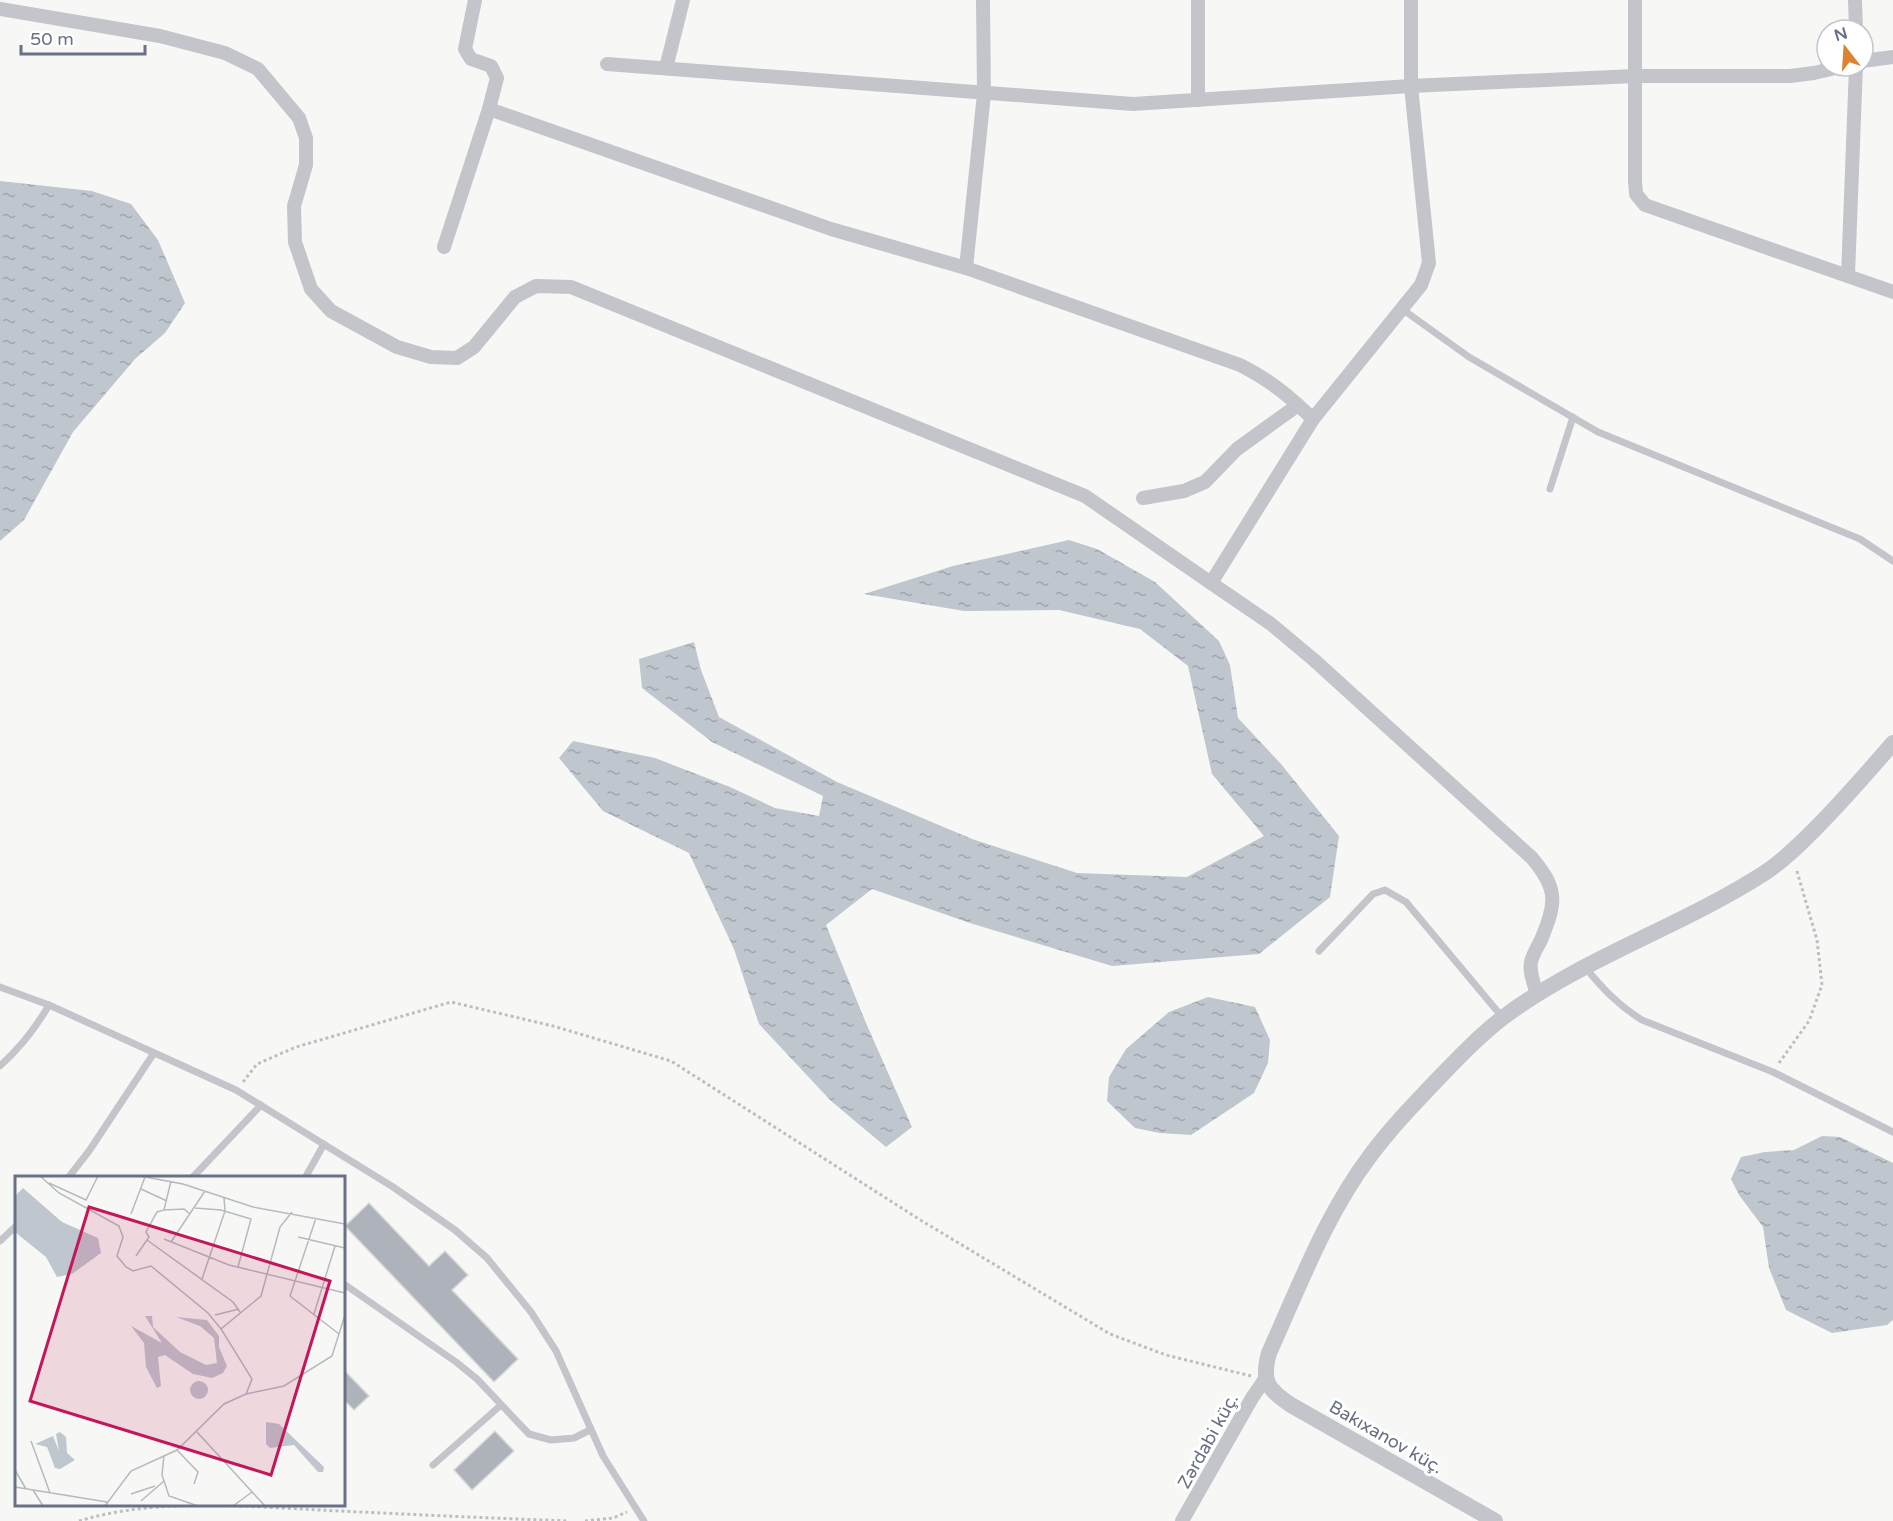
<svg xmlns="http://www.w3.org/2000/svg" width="1893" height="1521" viewBox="0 0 1893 1521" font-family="'Varela Round',sans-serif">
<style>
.water{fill:url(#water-ripples)}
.building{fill:#aeb2ba;stroke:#d9d9d7;stroke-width:1.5}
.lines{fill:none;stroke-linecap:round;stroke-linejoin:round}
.path{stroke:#bdbec1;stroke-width:3;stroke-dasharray:3 3;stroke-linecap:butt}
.service{stroke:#c3c5ca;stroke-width:7}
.minor{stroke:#c3c5ca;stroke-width:14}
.tertiary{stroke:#c3c5ca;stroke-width:16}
.labels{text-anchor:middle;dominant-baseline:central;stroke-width:6;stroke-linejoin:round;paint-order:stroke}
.street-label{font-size:18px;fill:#687185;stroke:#fff}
.inset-road{fill:none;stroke:#b5bac1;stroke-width:1.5}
.view{fill:#c2185b;fill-opacity:0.15;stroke:#c2185b;stroke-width:3}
.inset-edge{fill:none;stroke:#687185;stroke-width:3}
</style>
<defs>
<pattern id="water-ripples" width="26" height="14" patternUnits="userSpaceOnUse" patternTransform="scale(1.5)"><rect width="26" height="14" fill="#bfc6ce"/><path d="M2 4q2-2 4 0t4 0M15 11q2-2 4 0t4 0" fill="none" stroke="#9fa5ad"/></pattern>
</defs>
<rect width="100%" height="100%" fill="#f7f8f5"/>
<!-- water -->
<g class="water">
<path d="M0 181 92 191 131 204 158 240 185 303 165 333 135 359 73 432 24 520 0 541Z"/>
<path d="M1069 540 1097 549 1155 582 1219 641 1230 665 1238 718 1281 764 1339 836 1330 897 1259 954 1112 966 973 924 872 889 826 925 866 1023 912 1127 886 1147 831 1101 759 1024 734 949 689 853 603 811 559 758 573 741 655 758 730 787 775 808 819 816 823 796 712 742 642 688 639 659 694 642 701 670 719 717 837 782 972 839 1077 873 1187 877 1264 836 1212 774 1188 666 1140 629 1059 610 964 611 864 594 953 566Z"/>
<path d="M1208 997 1255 1007 1270 1040 1268 1063 1254 1093 1191 1135 1160 1133 1135 1128 1107 1101 1109 1077 1126 1049 1169 1012Z"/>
<path d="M1822 1136 1840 1137 1893 1163V1320L1887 1325 1832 1333 1786 1310 1769 1268 1763 1227 1739 1195 1731 1179 1741 1157 1765 1152 1794 1150Z"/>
</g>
<!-- building -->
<g class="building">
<path d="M369 1203 429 1266 445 1251 468 1275 452 1290 518 1359 494 1382 345 1226Z"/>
<path d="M344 1370 369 1396 354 1410 344 1400Z"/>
<path d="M495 1431 514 1451 472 1490 454 1470Z"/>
</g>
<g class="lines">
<!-- path -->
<g class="path">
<path d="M1779 1063 1809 1021 1822 985 1817 940 1796 868"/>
<path d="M243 1082 257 1064 296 1047 451 1002 553 1026 671 1061 922 1221 1110 1334 1166 1355 1251 1376"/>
<path d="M79 1521C155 1498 241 1506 319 1510 402 1514 486 1518 569 1521"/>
<path d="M585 1521 613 1518 627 1512"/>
</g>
<!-- service -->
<g class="service">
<path d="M1402 309 1469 357 1598 432 1860 539 1893 561"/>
<path d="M1550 489 1573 417"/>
<path d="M1319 951 1373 894 1385 890 1406 902 1503 1018"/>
<path d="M1585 967C1602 988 1618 1005 1642 1020L1773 1072 1893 1132"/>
<path d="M0 987 49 1005 236 1090 393 1187 455 1230 487 1258 531 1312 556 1351 603 1456 644 1521"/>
<path d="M0 1066C20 1048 35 1029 49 1005"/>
<path d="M68 1178 89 1151 154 1053"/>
<path d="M192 1178 261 1105"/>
<path d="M305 1178 324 1144"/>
<path d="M0 1241 16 1226"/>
<path d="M344 1284 456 1362 477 1379 529 1434 551 1440 574 1438 590 1430"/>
<path d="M433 1465 501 1405"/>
</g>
<!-- minor -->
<g class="minor">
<path d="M1411 0V86L1429 263 1421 285 1313 419 1211 583 1271 624 1314 660 1532 858C1559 890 1556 903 1541 940 1538 946 1533 954 1531 962 1529 972 1534 984 1537 994"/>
<path d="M1635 0V181L1636 194 1645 205 1893 292"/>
<path d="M1855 0 1856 30"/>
<path d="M0 9 160 36 225 53 258 69 299 118 306 138V165L294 206 295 242 311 289 331 311 397 347 431 357 457 358 474 347 515 297 536 286 571 287 1085 496 1211 583"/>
<path d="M1863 61 1893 57"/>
<path d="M607 64 1133 104 1411 86 1635 76H1790L1814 73 1844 66"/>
<path d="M666 68 683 0"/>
<path d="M1198 100V0"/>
<path d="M489 109 831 229 966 268 1240 365C1270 380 1289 396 1313 419"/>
<path d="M444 247 489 109 497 78 491 66 471 59 465 49 475 0"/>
<path d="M966 268 984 94 983 0"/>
<path d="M1848 275 1856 66"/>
<path d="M1143 498 1184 491 1205 482 1237 449 1298 405"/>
<path d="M1182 1521 1252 1398 1265 1379"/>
</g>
<!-- tertiary -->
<path class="tertiary" d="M1495 1521 1291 1405C1268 1390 1261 1381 1269 1353 1299 1287 1326 1214 1370 1156 1390 1129 1413 1105 1436 1081 1457 1059 1480 1035 1505 1016 1585 957 1683 926 1766 872 1784 860 1799 845 1814 830 1842 802 1867 773 1893 743"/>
</g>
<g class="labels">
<!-- street labels -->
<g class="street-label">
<text transform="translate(1386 1437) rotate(30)">Bakıxanov küç.</text>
<text transform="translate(1208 1441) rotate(-61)">Zərdabi küç.</text>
</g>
</g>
<!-- overview -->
<g transform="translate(15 1176)">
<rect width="330" height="330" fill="#f7f8f5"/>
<path d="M8 12 47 46 83 62 86 77 57 98 42 101 31 81 0 56 1 19ZM130 140H137L138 151 165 176 191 189 202 187 199 162 185 150 161 141 192 144 204 160V171L212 190 208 197 197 202 178 198 150 179 143 181 146 210 142 212 131 191 129 167 116 150 147 167ZM175 214a9 9 0 1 1 18 0a9 9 0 1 1-18 0ZM251 246 264 248 309 291 308 296H303L279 269 255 272 251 268ZM45 256 51 261 52 277 60 284 45 293 40 292 32 271 20 268 38 260 44 275 41 258Z" fill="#bfc6ce"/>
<path class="inset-road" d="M25 0 44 17 104 50 108 61 102 80 111 91 118 95 136 90 193 137 206 153M125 0 168 8 238 31 330 48M34 7 71 24 83 0M126 13 152 25M180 32 206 34 236 43 223 91M149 34 169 33 175 38M116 38 130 1M301 42 275 120 324 158M283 61 330 72M149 63 214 89 330 117M132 64 218 126 225 136M156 66 190 15M121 80 134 61 131 56 142 36 149 34 156 5M187 103 210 35 209 22M299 138 320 70M200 139 224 133M231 218 237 203 206 153 246 120 265 51 277 36M182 256 250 330M16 265 35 317M162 274 183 296 179 308M149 279 147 299 154 320 183 330M0 294 11 313M0 311 92 326M18 314 28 330M116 318 140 310M126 325 149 305M90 330 116 295 162 274 209 228 231 218 269 210 317 180 330 139M218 330 237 316"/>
<path class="view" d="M74 31 315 105 256 299 15 225Z"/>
<rect width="330" height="330" class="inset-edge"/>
</g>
<!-- north arrow -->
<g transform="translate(1845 48) rotate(343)"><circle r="28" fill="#ffffff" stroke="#c3c6ce" stroke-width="1.5"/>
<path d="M0-4.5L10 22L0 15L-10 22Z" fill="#dc8231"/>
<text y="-9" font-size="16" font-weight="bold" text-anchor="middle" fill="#687185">N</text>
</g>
<!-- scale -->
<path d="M21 45v9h124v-9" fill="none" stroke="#687185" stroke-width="3"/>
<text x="30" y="45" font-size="18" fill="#687185" stroke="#ffffff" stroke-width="4.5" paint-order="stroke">50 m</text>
</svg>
